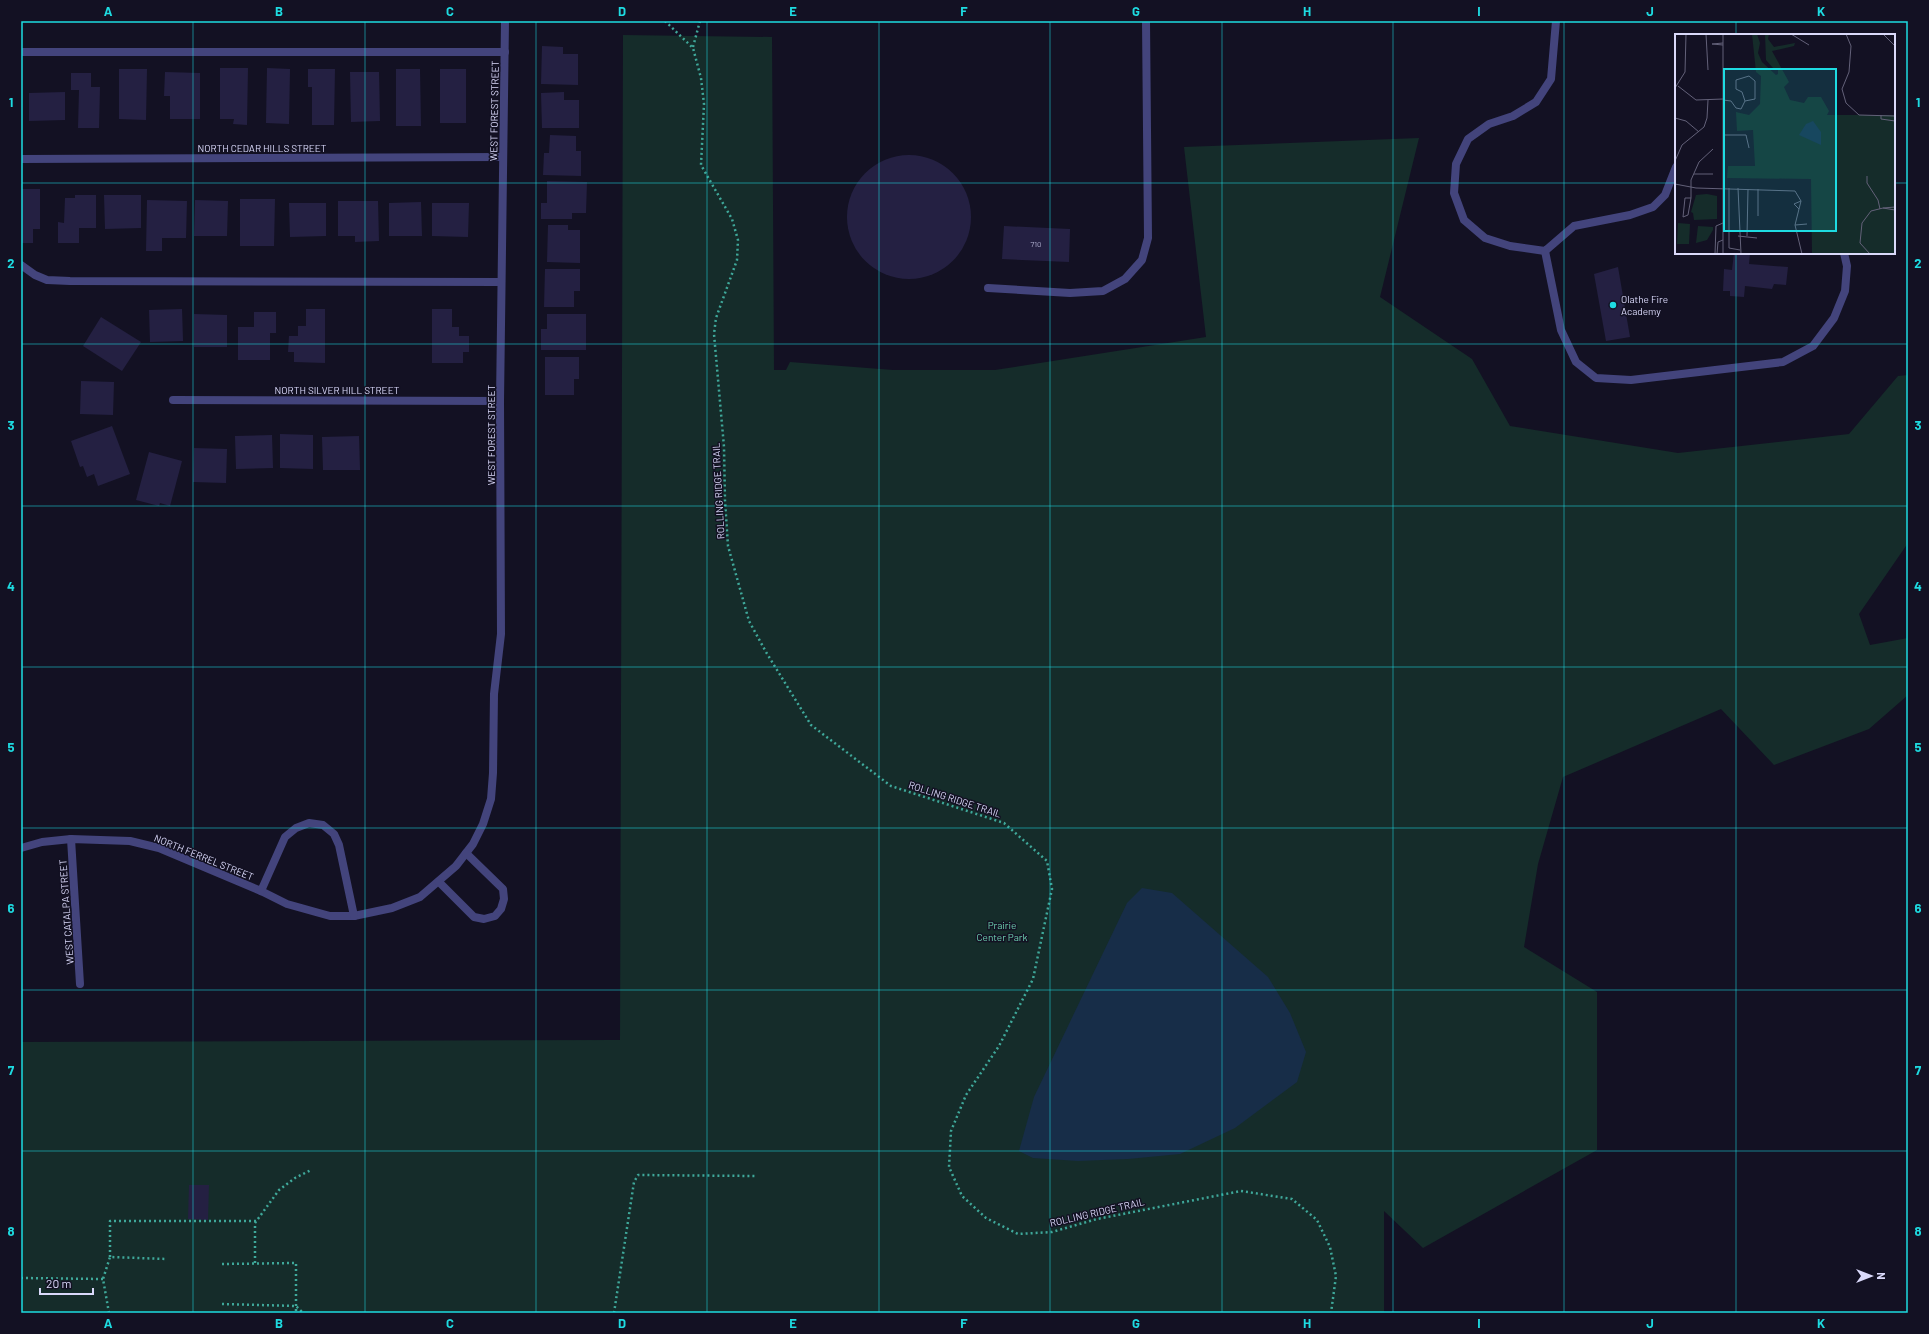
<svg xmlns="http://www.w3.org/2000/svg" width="1929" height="1334" viewBox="0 0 1929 1334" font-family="Barlow,sans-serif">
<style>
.green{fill:#152c2a}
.water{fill:#172d48}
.building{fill:#242042}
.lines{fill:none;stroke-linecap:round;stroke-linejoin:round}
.path{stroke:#3fa89a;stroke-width:2.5;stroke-dasharray:2 3;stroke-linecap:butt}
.service{stroke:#43447c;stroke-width:8}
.minor{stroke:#43447c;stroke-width:8}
.grid{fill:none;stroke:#1edbe1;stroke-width:1;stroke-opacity:0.55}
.poi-dot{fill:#1edbe1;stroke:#131123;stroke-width:1.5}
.labels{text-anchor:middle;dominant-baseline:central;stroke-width:3;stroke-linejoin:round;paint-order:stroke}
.number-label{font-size:8px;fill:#acabcc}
.street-label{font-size:10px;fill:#dad9fa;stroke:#131123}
.poi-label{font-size:10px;fill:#dad9fa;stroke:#131123;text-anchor:start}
.park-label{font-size:10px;fill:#6ed1b1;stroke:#131123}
.inset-road{fill:none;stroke:#636179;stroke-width:1}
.view{fill:#1edbe1;fill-opacity:0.15;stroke:#1edbe1;stroke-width:2}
.inset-edge{fill:none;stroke:#dad9fa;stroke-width:2}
.neatline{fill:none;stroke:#1edbe1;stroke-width:1.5}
.grid-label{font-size:13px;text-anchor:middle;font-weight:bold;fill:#1edbe1}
</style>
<rect width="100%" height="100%" fill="#131123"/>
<!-- green -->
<path class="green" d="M623 35 772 37 774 370H786L790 362 893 370H995L1206 337 1184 147 1419 138 1380 297 1472 359 1510 426 1678 453 1849 434 1898 376 1908 375V543L1859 614 1870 645 1908 638V695L1869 729 1774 765 1721 709 1563 777 1538 864 1524 947 1597 992V1150L1423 1248 1384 1211V1313H21V1042L620 1040Z"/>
<!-- water -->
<path class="water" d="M1142 888 1172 893 1268 977 1290 1013 1306 1052 1297 1082 1235 1128 1180 1154 1128 1159 1078 1161 1033 1158 1019 1151 1034 1097 1127 903Z"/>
<!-- building -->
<g class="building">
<path d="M542 46 563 47V54H578V85L541 84Z"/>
<path d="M220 68H248L247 125 233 124 234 119H220Z"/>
<path d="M267 68 290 69 289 124 266 123Z"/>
<path d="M119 69H147L146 120 119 119Z"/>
<path d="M308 69H335L334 125H312V87H308Z"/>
<path d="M396 69H420L421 126H396Z"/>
<rect x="440" y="69" width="26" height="54"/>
<path d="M165 72 200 73V119H170V96H164Z"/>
<path d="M350 72H379L380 121 351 122Z"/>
<path d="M71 73H91V87H100L99 128H78L79 90H71Z"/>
<path d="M65 92V120L29 121V93Z"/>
<path d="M564 92V100H579V128H542L541 93Z"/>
<path d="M550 135 576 136V151H581V176L543 175 544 153H549Z"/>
<circle cx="909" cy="217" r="62"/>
<path d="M547 181 587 182 586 213H572V219H541V203H547Z"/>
<path d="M21 189H40V229H33V243H21Z"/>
<path d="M75 195H96V228H79V243H58V222L64 223 65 198H75Z"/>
<path d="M104 195H141V228L105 229Z"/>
<path d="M240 199H275L274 246H240Z"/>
<path d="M147 200 187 201 186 238H162V251H146Z"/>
<path d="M195 200 228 201 227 236H194Z"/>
<path d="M338 201H378L379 241 355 242V236H338Z"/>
<path d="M421 202 422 236H389V203Z"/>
<path d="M289 203H326V236L290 237Z"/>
<path d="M432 203H469L468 237 432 236Z"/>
<path d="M548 225H568V230H580V263L547 262Z"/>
<path d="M1004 226 1070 229 1069 262 1002 259Z"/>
<path d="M1734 253H1750L1749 264 1788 267 1786 285 1774 284 1772 289 1745 286 1744 297 1730 296V291H1723L1724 269 1732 270Z"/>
<path d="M1618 267 1630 337 1606 341 1594 274Z"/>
<path d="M545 269H580V291H574V307H544Z"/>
<path d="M182 309 183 341 150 342 149 310Z"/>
<path d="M306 309H325V363L294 362V352H288L289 336H298V326H306Z"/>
<path d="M432 309H452V327H459V336H469V352H463V363H432Z"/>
<path d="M254 312H276V333H270V360H238V327H254Z"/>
<path d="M194 314 227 315V347H194Z"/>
<path d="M547 314H586V350H541V329H547Z"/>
<path d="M101 317 141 342 122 371 83 346Z"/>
<path d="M545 357H579V379H574V395H545Z"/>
<path d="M81 381 114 382 113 415 80 414Z"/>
<path d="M112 426 130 474 98 486 94 474 87 477 83 466 80 467 71 441Z"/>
<path d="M280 434 313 435V469L280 468Z"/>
<path d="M272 435 273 468 236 469 235 436Z"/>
<path d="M359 436 360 470H323L322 437Z"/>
<path d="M194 448 227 449 226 483 193 482Z"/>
<path d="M149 452 182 461 170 506 160 503 159 506 136 500Z"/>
<path d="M189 1185H209L208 1220 188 1219Z"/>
</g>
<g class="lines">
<!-- path -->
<g class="path">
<path d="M665 21 693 48 701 78 704 104 701 165 732 219 738 240 737 260 716 318 714 334 724 447 725 501 728 546 749 621 766 652 811 725 891 786 1004 823 1047 861 1052 889 1033 979 999 1046 966 1095 951 1131 949 1167 962 1196 986 1218 1018 1234 1052 1232 1097 1219 1241 1191 1292 1199 1317 1220 1330 1247 1336 1276 1331 1313"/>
<path d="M693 47 700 21"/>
<path d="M110 1257V1221H257"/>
<path d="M255 1263V1223L279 1190 295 1178 311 1170"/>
<path d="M222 1264 296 1263V1313"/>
<path d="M21 1278 103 1279"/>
<path d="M222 1304 296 1306 303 1313"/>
<path d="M109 1313 103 1279 110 1257 166 1259"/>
<path d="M614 1313 634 1182 638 1175 755 1176"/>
</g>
<!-- service -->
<g class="service">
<path d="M1556 21 1551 79 1536 102 1513 116 1489 124 1468 139 1456 164 1454 193 1464 220 1485 238 1510 246 1545 251 1574 226 1630 215 1653 207 1665 195 1676 167"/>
<path d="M21 52H505"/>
<path d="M1545 251 1561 330 1576 362 1596 378 1631 380 1783 362 1813 346 1834 318 1845 291 1847 266 1844 253"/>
<path d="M21 265 35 275 47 280 70 281 501 282"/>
<path d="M988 288 1070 293 1103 291 1125 279 1142 260 1148 238 1146 21"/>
</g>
<!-- minor -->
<g class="minor">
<path d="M21 159 503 157"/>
<path d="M173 400 500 401"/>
<path d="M71 839 80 984"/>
<path d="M21 848 42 842 71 839 130 841 159 848 261 891 287 904 330 916H354L392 908 420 897 456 866 473 844 483 824 491 799 493 773 494 694 501 634 500 401 505 21"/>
<path d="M439 882 474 917 484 919 495 916 501 909 504 899 503 889 466 853"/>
<path d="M261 891 285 837 296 828 309 823 323 825 334 834 339 845 354 916"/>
</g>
</g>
<!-- grid -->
<path class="grid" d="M193 21V1313M365 21V1313M536 21V1313M707 21V1313M879 21V1313M1050 21V1313M1222 21V1313M1393 21V1313M1564 21V1313M1736 21V35M21 183H1676M1894 183H1908M1736 253V1313M21 344H1908M21 506H1908M21 667H1908M21 828H1908M21 990H1908M21 1151H1908"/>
<!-- markers -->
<circle class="poi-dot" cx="1613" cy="305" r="4"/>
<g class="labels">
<!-- number labels -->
<g class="number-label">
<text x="1036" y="244">710</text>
</g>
<!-- street labels -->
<g class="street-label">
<text transform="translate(494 111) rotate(-89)">WEST FOREST STREET</text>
<text x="262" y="148">NORTH CEDAR HILLS STREET</text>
<text x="337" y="390">NORTH SILVER HILL STREET</text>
<text transform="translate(491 435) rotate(-90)">WEST FOREST STREET</text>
<text transform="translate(718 491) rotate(-93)">ROLLING RIDGE TRAIL</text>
<text transform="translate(955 799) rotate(18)">ROLLING RIDGE TRAIL</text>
<text transform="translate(204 857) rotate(22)">NORTH FERREL STREET</text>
<text transform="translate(66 912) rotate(-94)">WEST CATALPA STREET</text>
<text transform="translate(1097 1212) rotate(-13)">ROLLING RIDGE TRAIL</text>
</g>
<!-- poi labels -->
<g class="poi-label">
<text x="1621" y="299">Olathe Fire<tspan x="1621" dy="12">Academy</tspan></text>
</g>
<!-- park labels -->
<g class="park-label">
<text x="1002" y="925">Prairie<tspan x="1002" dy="12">Center Park</tspan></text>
</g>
</g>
<!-- overview -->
<g transform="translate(1675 34)">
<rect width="220" height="220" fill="#131123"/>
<path d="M77 0H82L85 9 83 19 87 28 101 41 103 40V35L98 34 91 26 90 0H94L93 5 99 13 120 9 119 12 97 17 114 48 109 53 115 66 129 69 133 63H146L154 77 152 81H220V220H137L136 145 52 144 53 132H80L78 96 62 97 61 78 74 81 85 70 86 42 81 38ZM32 160 42 162V185L19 186 18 179 16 178 21 161ZM3 189 15 190 14 210H2ZM23 192 38 193V196L32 206 21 209Z" fill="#152c2a"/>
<path d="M138 87 146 98V111L124 101 131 90Z" fill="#172d48"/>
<path class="inset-road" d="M31 0 33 36M48 0V220M116 0 134 11M171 0 176 12 174 38 167 55 171 69 184 81 220 82M208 0 220 12M48 11 37 10 48 9M3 52 21 66 48 65M0 54 10 38 11 0M48 66 56 67 61 74 66 75 70 67 80 65V47L74 42 61 46V55L67 58 70 67M206 81V85L220 87M0 84 11 87 24 98M48 101H71L74 114M0 127 7 111 29 93 32 84 33 66M19 140H38M192 142V149L203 166 205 175M0 150 21 154 120 157 126 167 120 191 127 220M54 154V214L65 216M63 154 66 220M16 164H10L8 183 13 181 16 164V146L24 128 38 115M220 173 208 174 220 176M124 175 119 170 126 167M83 182V155M120 191 132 190M63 202 82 204M72 202 73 155M40 220 41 192 48 189M42 220 43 208 48 206M195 220 185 209 187 189 196 177 208 174"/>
<path class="view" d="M49 35H161V197H49Z"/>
<rect width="220" height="220" class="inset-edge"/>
</g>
<!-- border -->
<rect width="1929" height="1334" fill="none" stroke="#131123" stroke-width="44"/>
<!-- north arrow -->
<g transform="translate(1871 1276) rotate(90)" stroke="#131123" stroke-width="3" paint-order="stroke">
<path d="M0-3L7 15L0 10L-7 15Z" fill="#dad9fa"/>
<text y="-6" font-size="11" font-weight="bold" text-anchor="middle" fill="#dad9fa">N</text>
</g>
<!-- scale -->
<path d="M40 1288v6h53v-6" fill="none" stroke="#dad9fa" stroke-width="2"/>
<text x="46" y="1288" font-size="12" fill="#dad9fa" stroke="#131123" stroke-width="3" paint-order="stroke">20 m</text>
<rect x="22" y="22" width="1885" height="1290" class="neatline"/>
<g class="grid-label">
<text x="108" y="16">A</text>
<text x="279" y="16">B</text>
<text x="450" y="16">C</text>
<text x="622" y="16">D</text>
<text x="793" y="16">E</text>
<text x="964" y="16">F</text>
<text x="1136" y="16">G</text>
<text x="1307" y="16">H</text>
<text x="1479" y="16">I</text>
<text x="1650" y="16">J</text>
<text x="1821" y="16">K</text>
<text x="11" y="107">1</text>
<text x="1918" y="107">1</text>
<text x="11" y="268">2</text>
<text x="1918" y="268">2</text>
<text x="11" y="430">3</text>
<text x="1918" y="430">3</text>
<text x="11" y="591">4</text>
<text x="1918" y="591">4</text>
<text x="11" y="752">5</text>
<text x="1918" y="752">5</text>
<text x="11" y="913">6</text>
<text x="1918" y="913">6</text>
<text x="11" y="1075">7</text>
<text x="1918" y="1075">7</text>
<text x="11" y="1236">8</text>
<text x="1918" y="1236">8</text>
<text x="108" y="1328">A</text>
<text x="279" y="1328">B</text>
<text x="450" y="1328">C</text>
<text x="622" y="1328">D</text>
<text x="793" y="1328">E</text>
<text x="964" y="1328">F</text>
<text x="1136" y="1328">G</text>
<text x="1307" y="1328">H</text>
<text x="1479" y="1328">I</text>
<text x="1650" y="1328">J</text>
<text x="1821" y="1328">K</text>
</g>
</svg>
